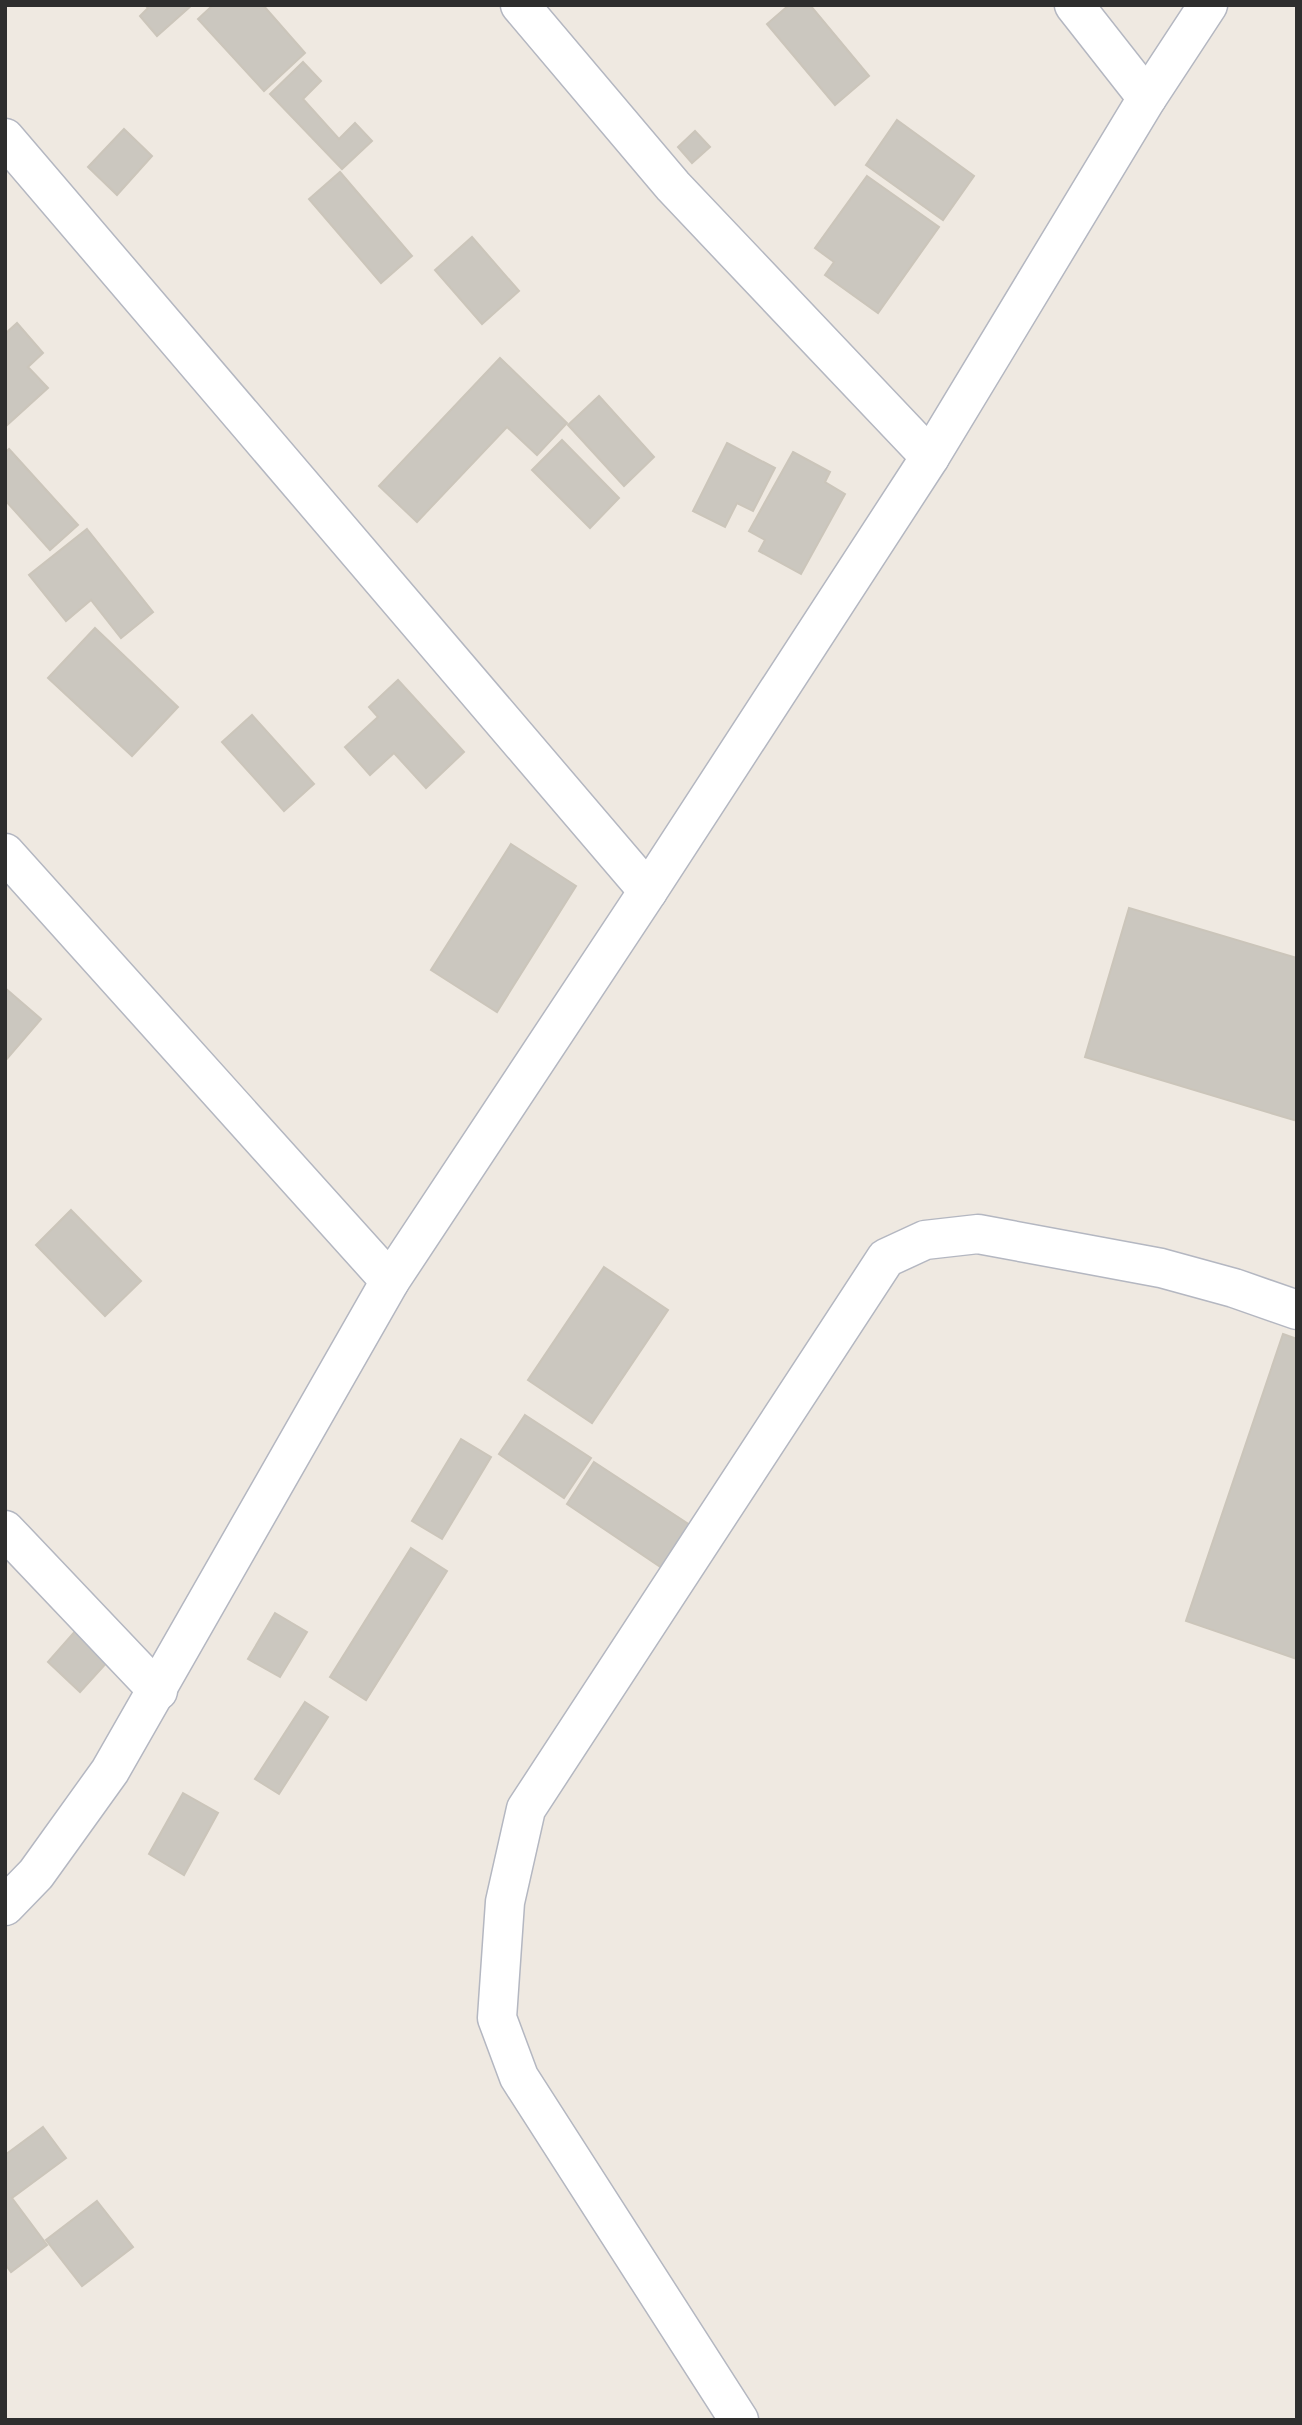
<svg xmlns="http://www.w3.org/2000/svg" width="1302" height="2425" viewBox="0 0 1302 2425" font-family="'Space Grotesk',sans-serif">
<style>
.building{fill:#cbc7bf;stroke:#cbc5ba;stroke-width:2}
.lines{fill:none;stroke-linecap:round;stroke-linejoin:round}
.minor-casing{stroke:#b4b7c1;stroke-width:41}
.minor{stroke:#fff;stroke-width:38}
</style>
<rect width="100%" height="100%" fill="#efe9e1"/>
<!-- building -->
<g class="building">
<path d="M145 5H192L157 36 140 16 148 8Z"/>
<path d="M213 5H263L305 53 264 91 198 19Z"/>
<path d="M789 5H810L869 76 835 105 767 24Z"/>
<path d="M303 62 321 81 303 99 339 139 355 123 372 141 342 169 270 94Z"/>
<path d="M897 120 974 176 943 220 866 165Z"/>
<path d="M124 129 152 156 117 195 88 167Z"/>
<path d="M695 131 710 147 692 163 678 147Z"/>
<path d="M340 172 412 256 381 283 309 199Z"/>
<path d="M867 176 939 227 878 313 825 275 834 262 815 248Z"/>
<path d="M472 237 519 291 482 324 435 270Z"/>
<path d="M17 323 43 353 28 367 48 388 5 427V334Z"/>
<path d="M500 358 567 423 537 455 507 427 417 522 379 486Z"/>
<path d="M599 396 654 457 624 486 568 425Z"/>
<path d="M562 440 619 498 590 528 532 470Z"/>
<path d="M727 443 775 468 753 511 737 503 725 527 693 511Z"/>
<path d="M9 449 78 525 50 550 5 500V453Z"/>
<path d="M793 452 830 472 825 482 845 494 801 574 759 551 765 540 749 531Z"/>
<path d="M87 529 153 612 121 638 91 600 66 621 29 575Z"/>
<path d="M95 628 178 707 132 756 48 678Z"/>
<path d="M398 680 464 752 426 788 394 753 370 775 345 747 378 717 369 707Z"/>
<path d="M252 715 314 784 284 811 222 742Z"/>
<path d="M511 844 576 886 497 1012 431 970Z"/>
<path d="M1129 908 1297 958V1121L1085 1057Z"/>
<path d="M5 988 41 1019 5 1061Z"/>
<path d="M71 1210 141 1281 105 1316 36 1245Z"/>
<path d="M604 1267 668 1310 592 1423 528 1380Z"/>
<path d="M1283 1334 1297 1339V1659L1186 1621Z"/>
<path d="M525 1415 591 1458 564 1498 499 1454Z"/>
<path d="M461 1439 491 1457 442 1539 412 1521Z"/>
<path d="M594 1462 696 1529 668 1572 567 1504Z"/>
<path d="M411 1548 447 1571 366 1700 330 1677Z"/>
<path d="M275 1613 307 1632 280 1677 248 1659Z"/>
<path d="M86 1619 119 1649 80 1692 48 1662Z"/>
<path d="M305 1702 328 1717 279 1794 255 1779Z"/>
<path d="M183 1793 218 1813 184 1875 149 1854Z"/>
<path d="M43 2127 66 2158 12 2198 47 2245 11 2272 5 2264V2155Z"/>
<path d="M97 2201 133 2247 82 2286 46 2240Z"/>
</g>
<g class="lines">
<!-- minor casing -->
<g class="minor-casing">
<g id="minor">
<path d="M520 5 673 186 930 457"/>
<path d="M1074 5 1147 98"/>
<path d="M5 138 648 891"/>
<path d="M5 853 390 1281"/>
<path d="M5 1530 158 1691"/>
<path d="M5 1906 36 1874 110 1771 390 1281 648 891 930 457 1147 98 1208 5"/>
<path d="M739 2420 519 2077 497 2018 505 1902 526 1809 886 1258 925 1240 978 1234 1161 1268 1234 1288 1297 1310"/>
</g>
</g>
<!-- minor -->
<use href="#minor" class="minor"/>
</g>
<!-- border -->
<rect width="1302" height="2425" fill="none" stroke="#2e2e2e" stroke-width="14"/>
</svg>
